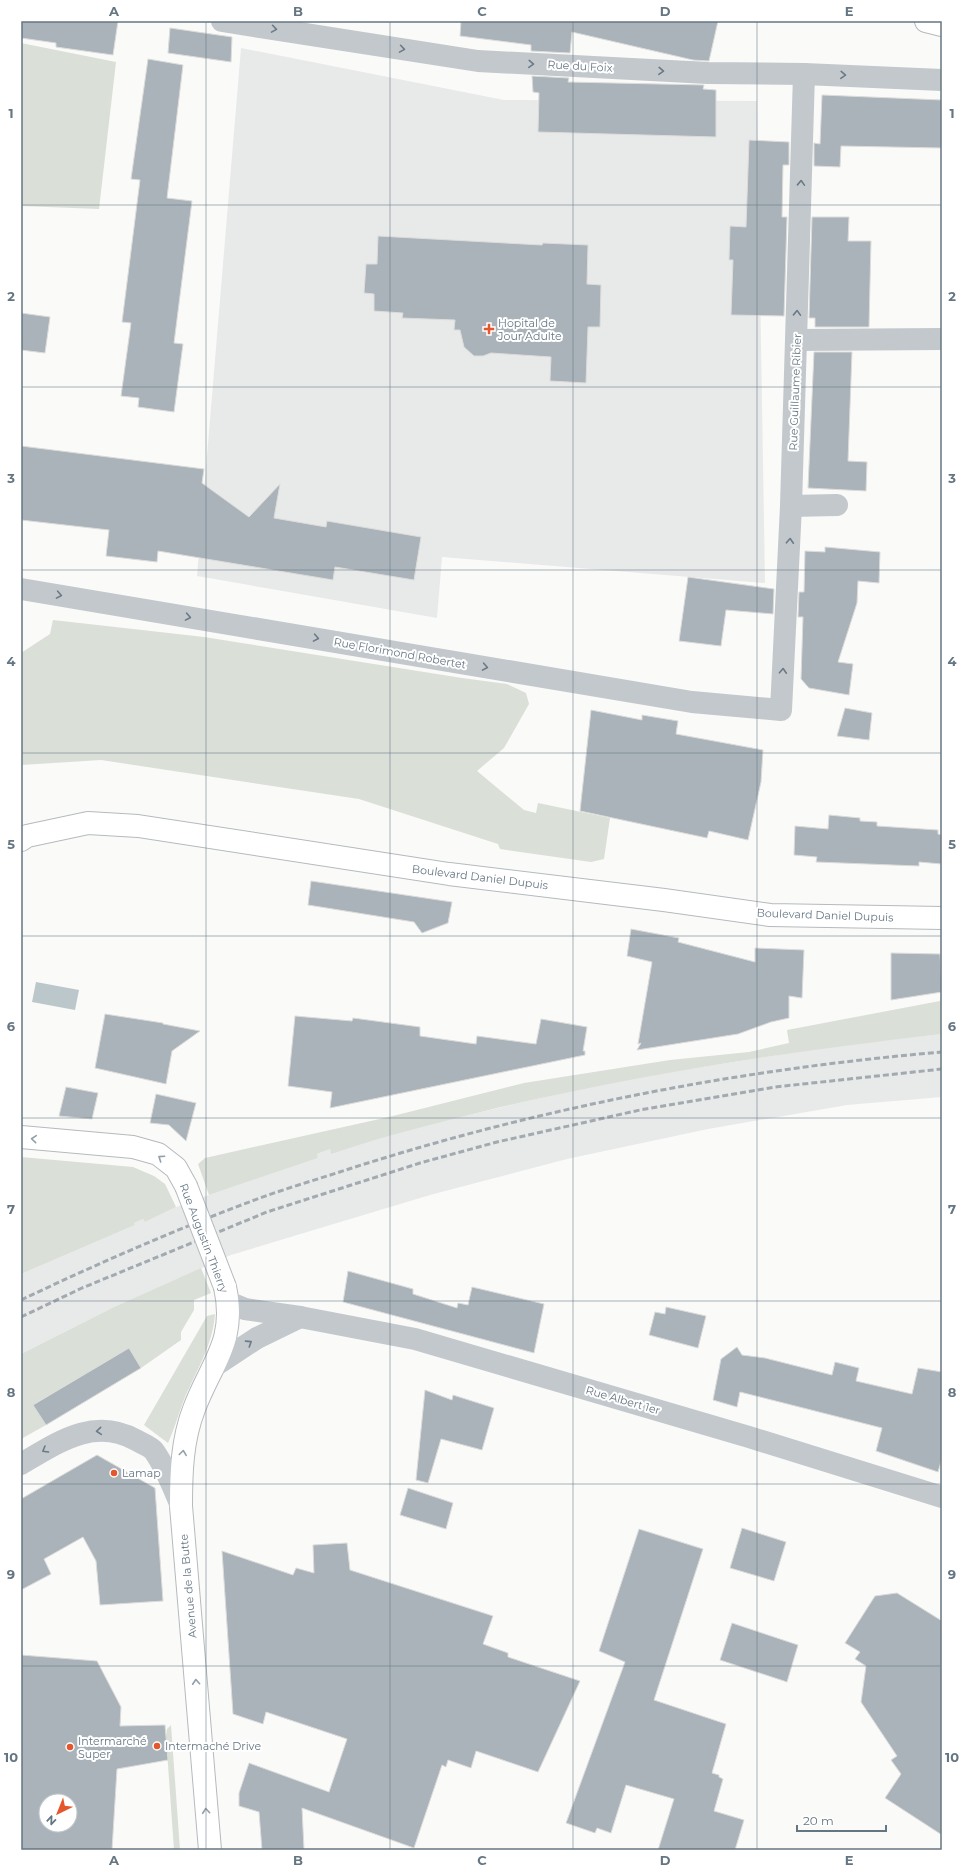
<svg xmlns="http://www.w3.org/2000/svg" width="963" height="1871" viewBox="0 0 963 1871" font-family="Montserrat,sans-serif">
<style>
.built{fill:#e8e9e9}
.green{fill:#dadfd7}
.water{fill:#bbc7cb}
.building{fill:#aab3b9;stroke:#dcdcda;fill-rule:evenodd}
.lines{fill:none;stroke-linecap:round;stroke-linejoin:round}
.major-casing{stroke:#b5babe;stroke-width:24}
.minor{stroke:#c3c8cc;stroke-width:22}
.major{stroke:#fff;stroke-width:22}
.rail{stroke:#a2aab0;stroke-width:3;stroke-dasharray:6 3;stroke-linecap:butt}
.major-bridge-casing{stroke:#b5babe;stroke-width:24;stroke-linecap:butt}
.major-bridge{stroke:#fff;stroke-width:22}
.oneway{stroke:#6a7a87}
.oneway2{stroke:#939fa8}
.grid{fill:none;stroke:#657683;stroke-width:1;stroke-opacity:0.55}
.poi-dot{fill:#e4572e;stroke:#fff;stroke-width:1.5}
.labels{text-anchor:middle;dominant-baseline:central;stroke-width:4;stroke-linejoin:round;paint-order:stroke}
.street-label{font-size:11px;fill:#657683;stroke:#fff}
.poi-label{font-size:11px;fill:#657683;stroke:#fff;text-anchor:start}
.neatline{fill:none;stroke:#657683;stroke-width:1.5}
.grid-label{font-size:13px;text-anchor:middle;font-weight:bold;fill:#657683}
</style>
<rect width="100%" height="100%" fill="#fafaf8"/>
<!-- built -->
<g class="built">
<path d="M241 48 504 100 757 101 765 583 442 557 437 618 197 576Z"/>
<path d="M942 1034V1097L847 1105 708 1129 567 1159 430 1195 231 1255 114 1307 21 1354V1274L135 1225 134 1223 143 1219 145 1222 176 1207 209 1195 318 1158 317 1154 330 1149 331 1153 410 1129 570 1091 651 1075 841 1045Z"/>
</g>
<!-- green -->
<g class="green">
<path d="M21 43 116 62 99 209 21 206Z"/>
<path d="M53 620 204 637 462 678 507 684 526 693 529 704 504 748 477 771 524 810 536 813 538 803 610 818 604 859 591 862 500 849 498 844 359 799 101 760 21 765V653L50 634Z"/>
<path d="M942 951V1034C792 1051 644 1073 497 1108 441 1122 386 1135 331 1154L330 1149 317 1154 318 1158 209 1195 198 1164 205 1158 393 1116 524 1083 670 1060 749 1052 789 1043 787 1030 940 1001 942 992 940 954Z"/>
<path d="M21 1157 133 1167 154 1176 165 1184 176 1207 145 1222 143 1219 134 1223 135 1225 21 1274Z"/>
<path d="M201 1268 211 1293 194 1300V1310L181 1332V1340L141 1368 129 1348 34 1404 46 1425 21 1439V1354L114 1307Z"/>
<path d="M215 1314C213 1344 197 1370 185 1397 179 1412 175 1428 168 1443L144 1425 207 1316Z"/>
<path d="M171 1725 180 1850H174L166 1736 167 1729Z"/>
</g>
<!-- water -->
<path class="water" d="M36 982 79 990 75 1010 32 1002Z"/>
<!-- building -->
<g class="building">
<path d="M21 21H118L113 55 56 47V43L21 38Z"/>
<path d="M461 21H718L709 61 693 60 572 32 570 53 531 51V45L460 36Z"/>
<path d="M170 28 232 37 231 62 168 53Z"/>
<path d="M148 59 183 65 167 198 192 201 174 343 183 344 174 412 138 407 139 398 121 396 131 323 122 322 140 180 131 179Z"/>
<path d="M532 76 569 78 568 82 704 85 703 89 716 90V137L538 132 539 93 533 92Z"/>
<path d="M822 95 942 100V148L841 146 840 167 814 166V143L820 144Z"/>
<path d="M749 140 789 142V165H783L782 217H787L784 316 731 315 733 260H729L730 226 746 227Z"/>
<path d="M812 217H849L848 241H871L869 327H815V318H809Z"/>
<path d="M378 236 542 245 543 243 588 245 587 284 601 285 600 327H588L586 383 550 381 551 357 491 353 483 356H474L464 347 460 330H454L455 320 402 318 403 313 374 311V294L364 293 366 264H377Z"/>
<path d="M21 313 50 317 45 353 21 350Z"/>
<path d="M814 352H852L848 461 867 462 866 491 808 488Z"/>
<path d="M21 446 204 469 202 483 249 517 280 484 274 518 326 527 327 521 421 537 414 580 335 567 333 580 158 551 157 562 106 556 109 530 21 520Z"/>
<path d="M825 547 880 552 879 583 858 581 857 603 838 662 853 664 849 695 809 688 801 679 803 617H798L799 592H804L805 551 825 552Z"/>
<path d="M688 577 774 589 773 614 726 610 721 646 679 641Z"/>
<path d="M845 708 872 713 869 740 837 736Z"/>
<path d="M591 710 642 720V715L678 721 676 734 763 750 761 782 748 840 709 831 707 838 580 811Z"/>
<path d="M829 815 860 818V821L877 822V826L938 830V834L942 835V864L919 862V866L816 862 817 857 794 855 795 826 828 829Z"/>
<path d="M311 881 452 902 448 923 422 933 414 922 308 905Z"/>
<path d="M631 929 679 938 678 942 755 962V948L804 950 802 998 789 996V1018L771 1022 738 1034 637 1050 641 1043 638 1044 652 962 627 956Z"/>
<path d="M891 953 940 954 942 992 891 1000Z"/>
<path d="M105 1014 163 1023V1024L200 1031 172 1051 166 1084 95 1068Z"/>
<path d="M295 1016 352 1021 353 1018 420 1027V1036L476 1044 477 1036 536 1044 541 1019 587 1027 583 1051H585V1055L330 1108 332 1092 288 1086Z"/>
<path d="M66 1087 98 1093 92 1119 59 1116Z"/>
<path d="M156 1094 196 1103 186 1141 169 1125 150 1123Z"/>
<path d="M348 1271 413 1289V1294L457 1308 458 1303 468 1305 472 1287 544 1304 534 1353 343 1302Z"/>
<path d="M666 1307 706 1316 698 1348 649 1335 655 1312 665 1314Z"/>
<path d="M737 1347 742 1355 765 1358 832 1375 835 1362 859 1368 856 1381 912 1394 918 1368 942 1372V1458L938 1472 876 1451 882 1428 740 1392 737 1407 713 1400 721 1359Z"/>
<path d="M129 1348 141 1368 46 1425 33 1405Z"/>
<path d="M425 1390 452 1400 453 1395 494 1408 482 1450 441 1439 428 1483 416 1480Z"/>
<path d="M97 1455 155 1488 163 1601 100 1605 96 1561 83 1537 44 1559 51 1574 21 1590V1499Z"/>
<path d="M408 1488 453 1503 446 1529 400 1515Z"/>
<path d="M742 1528 786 1542 774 1581 730 1568Z"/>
<path d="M639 1529 703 1549 654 1700 726 1724 712 1773 719 1775V1777L723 1779 714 1811 744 1820 735 1850H658L674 1799 626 1785 611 1833 597 1828 595 1833 566 1823 625 1662 599 1651Z"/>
<path d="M347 1543 350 1570 493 1616 483 1644 508 1653V1657L580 1681 538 1772 476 1751 471 1768 448 1760 446 1767 442 1765 414 1848 302 1808 304 1850H262L259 1812 239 1806V1793L249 1763 329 1792 347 1739 266 1712 263 1724 233 1714 222 1551 293 1575 296 1568 314 1573 313 1545Z"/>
<path d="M897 1593 942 1621V1835L885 1798 901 1774 891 1760 897 1756 861 1702 866 1666 855 1659 860 1652 845 1643 875 1596Z"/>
<path d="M732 1623 798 1645 787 1682 720 1660Z"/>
<path d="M21 1655 97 1661 121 1707 120 1726 165 1725 168 1760 117 1769 112 1850H21ZM46 1801H70V1825H46Z"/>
</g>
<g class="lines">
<!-- major casing -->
<g class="major-casing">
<g id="major">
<path d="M926 21 942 25"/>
<path d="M21 840 27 836 88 823 138 826 449 874 664 900 770 915 942 918"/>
<path d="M21 1137 133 1147 158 1154 176 1168 186 1186"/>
<path d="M210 1850 181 1506C181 1473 182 1440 194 1409 211 1363 237 1342 225 1287"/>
</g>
</g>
<!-- minor -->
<g class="minor">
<path d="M222 21 478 61 708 73 804 74 942 80"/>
<path d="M796 340 942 339"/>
<path d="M791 506 837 505"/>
<path d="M21 589 692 702 781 710 791 506 804 74"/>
<path d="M228 1302 245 1309 300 1317 415 1339 749 1437 942 1497"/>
<path d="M216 1365 257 1338 300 1317"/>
<path d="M21 1464C57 1443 94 1416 136 1440 141 1443 150 1446 154 1451 166 1468 173 1487 181 1506"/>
</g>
<!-- major -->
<use href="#major" class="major"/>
<!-- rail -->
<g class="rail">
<path d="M21 1300C99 1263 179 1228 260 1198 290 1187 322 1178 352 1168 543 1107 742 1069 942 1052"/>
<path d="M21 1317 82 1288 267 1212 420 1163 497 1142 640 1110 775 1087 942 1069"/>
</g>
<!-- major-bridge casing -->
<g class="major-bridge-casing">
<path id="major-bridge" d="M186 1186 225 1287"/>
</g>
<!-- major-bridge -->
<use href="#major-bridge" class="major-bridge"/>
</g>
<!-- one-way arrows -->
<defs><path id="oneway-chevron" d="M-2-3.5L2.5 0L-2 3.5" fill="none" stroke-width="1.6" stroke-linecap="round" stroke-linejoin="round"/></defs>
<g class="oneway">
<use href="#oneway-chevron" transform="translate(274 29) rotate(9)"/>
<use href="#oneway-chevron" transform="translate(402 49) rotate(9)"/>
<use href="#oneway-chevron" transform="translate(531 64) rotate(3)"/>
<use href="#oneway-chevron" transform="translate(661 71) rotate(3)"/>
<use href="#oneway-chevron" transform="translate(843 75) rotate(3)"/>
<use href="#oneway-chevron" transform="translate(801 183) rotate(-88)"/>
<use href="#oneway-chevron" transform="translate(797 313) rotate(-88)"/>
<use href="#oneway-chevron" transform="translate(790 541) rotate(-87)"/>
<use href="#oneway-chevron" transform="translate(59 595) rotate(10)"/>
<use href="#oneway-chevron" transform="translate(188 617) rotate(10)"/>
<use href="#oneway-chevron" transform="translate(316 638) rotate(10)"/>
<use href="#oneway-chevron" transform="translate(485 667) rotate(10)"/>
<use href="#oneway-chevron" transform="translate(783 671) rotate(-87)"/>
<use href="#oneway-chevron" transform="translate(249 1343) rotate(-33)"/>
<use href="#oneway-chevron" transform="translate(99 1431) rotate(175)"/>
<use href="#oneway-chevron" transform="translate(45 1450) rotate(150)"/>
</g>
<g class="oneway2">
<use href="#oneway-chevron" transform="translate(34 1139) rotate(-175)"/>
<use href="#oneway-chevron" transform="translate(161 1158) rotate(-146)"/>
<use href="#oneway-chevron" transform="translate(183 1453) rotate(-82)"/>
<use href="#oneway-chevron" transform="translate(196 1682) rotate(-94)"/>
<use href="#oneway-chevron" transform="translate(206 1811) rotate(-95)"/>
</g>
<!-- grid -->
<path class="grid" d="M206 21V1850M390 21V1850M573 21V1850M757 21V1850M21 205H942M21 387H942M21 570H942M21 753H942M21 936H942M21 1118H942M21 1301H942M21 1484H942M21 1666H942"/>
<!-- markers -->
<g class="poi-dot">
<path d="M487 323h4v4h4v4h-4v4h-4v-4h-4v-4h4z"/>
<circle cx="114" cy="1473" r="4"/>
<circle cx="157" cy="1746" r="4"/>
<circle cx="70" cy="1747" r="4"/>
</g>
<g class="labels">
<!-- street labels -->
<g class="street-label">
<text transform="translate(580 66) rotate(3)">Rue du Foix</text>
<text transform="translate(795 392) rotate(-88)">Rue Guillaume Ribier</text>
<text transform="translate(400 653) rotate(10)">Rue Florimond Robertet</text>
<text transform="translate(480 877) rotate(7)">Boulevard Daniel Dupuis</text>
<text transform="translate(825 915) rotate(2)">Boulevard Daniel Dupuis</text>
<text transform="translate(204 1238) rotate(69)">Rue Augustin Thierry</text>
<text transform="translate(623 1400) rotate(16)">Rue Albert 1er</text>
<text transform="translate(188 1586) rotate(-95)">Avenue de la Butte</text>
</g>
<!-- poi labels -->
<g class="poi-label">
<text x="498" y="323">Hopital de<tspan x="498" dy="13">Jour Adulte</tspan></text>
<text x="122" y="1473">Lamap</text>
<text x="78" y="1741">Intermarché<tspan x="78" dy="13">Super</tspan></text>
<text x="165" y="1746">Intermaché Drive</text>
</g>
</g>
<!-- border -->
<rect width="963" height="1871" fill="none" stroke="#ffffff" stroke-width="44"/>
<!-- north arrow -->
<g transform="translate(58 1813) rotate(223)"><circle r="19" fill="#ffffff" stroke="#c1c8cd"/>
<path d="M0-3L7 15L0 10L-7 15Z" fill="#e4572e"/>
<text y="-6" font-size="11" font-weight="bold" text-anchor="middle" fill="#657683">N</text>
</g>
<!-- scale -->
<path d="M797 1825v6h89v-6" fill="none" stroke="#657683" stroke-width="2"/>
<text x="803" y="1825" font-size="12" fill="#657683" stroke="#ffffff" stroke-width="3" paint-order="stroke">20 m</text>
<rect x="22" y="22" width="919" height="1827" class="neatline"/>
<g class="grid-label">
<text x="114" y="16">A</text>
<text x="298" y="16">B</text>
<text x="482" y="16">C</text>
<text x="665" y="16">D</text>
<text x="849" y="16">E</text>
<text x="11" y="118">1</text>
<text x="952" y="118">1</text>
<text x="11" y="301">2</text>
<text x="952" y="301">2</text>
<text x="11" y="483">3</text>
<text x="952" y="483">3</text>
<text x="11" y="666">4</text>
<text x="952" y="666">4</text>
<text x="11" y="849">5</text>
<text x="952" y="849">5</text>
<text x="11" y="1031">6</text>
<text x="952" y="1031">6</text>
<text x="11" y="1214">7</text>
<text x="952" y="1214">7</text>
<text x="11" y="1397">8</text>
<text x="952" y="1397">8</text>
<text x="11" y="1579">9</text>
<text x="952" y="1579">9</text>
<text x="11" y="1762">10</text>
<text x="952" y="1762">10</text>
<text x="114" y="1865">A</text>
<text x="298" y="1865">B</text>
<text x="482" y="1865">C</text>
<text x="665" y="1865">D</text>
<text x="849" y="1865">E</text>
</g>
</svg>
